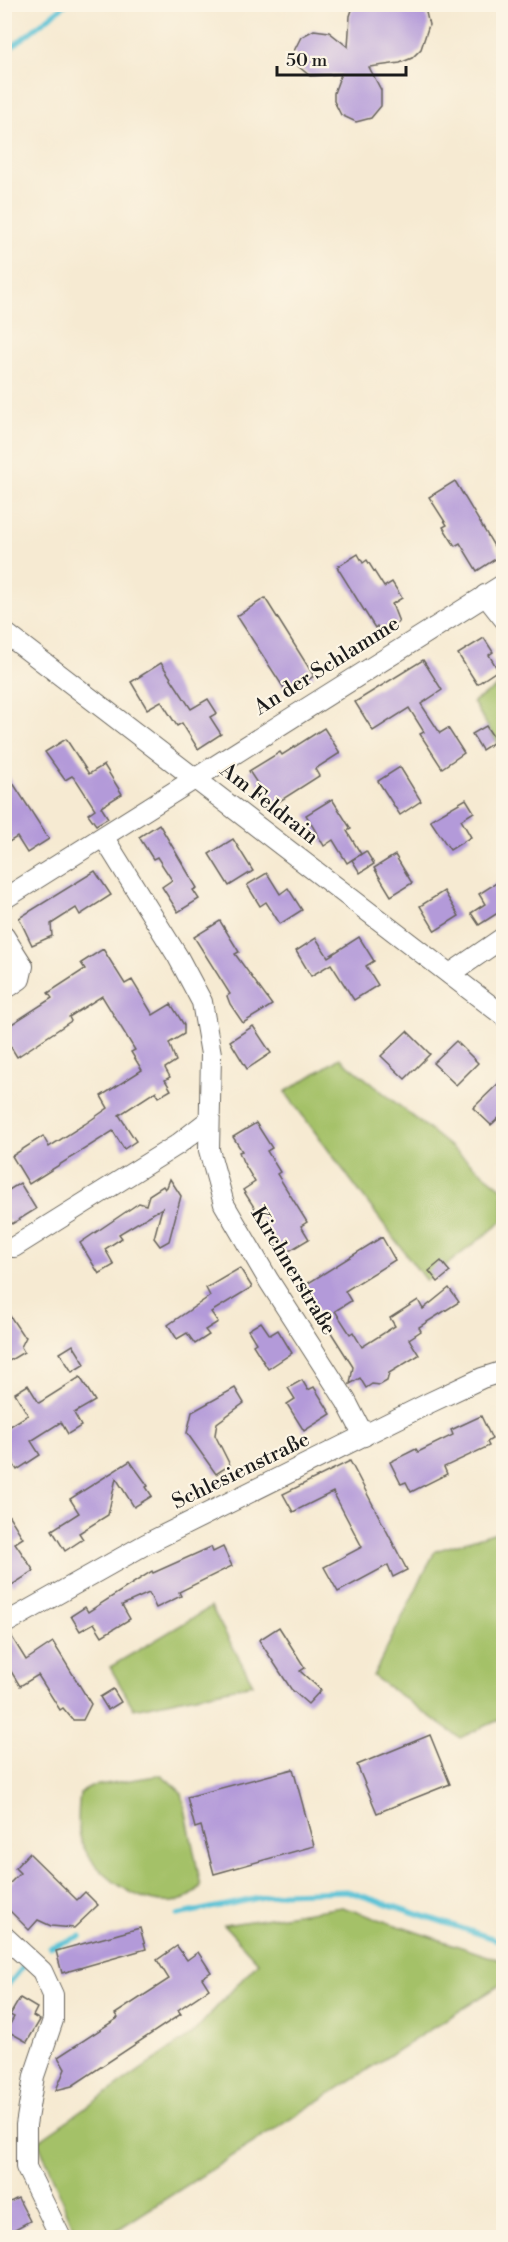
<svg xmlns="http://www.w3.org/2000/svg" width="508" height="2242" viewBox="0 0 508 2242" font-family="'Libre Bodoni',serif">
<style>
.green{fill:#a4c168;stroke:#606e42;stroke-width:1.5}
.lines{fill:none;stroke-linecap:round;stroke-linejoin:round}
.stream{stroke:#5ac2d6;stroke-width:5}
.building{fill:#b39ad9}
.street-casing{stroke:#68645c;stroke-width:22}
.street{stroke:#fff;stroke-width:20}
.labels{text-anchor:middle;dominant-baseline:central;stroke-width:4.5;stroke-linejoin:round;paint-order:stroke}
.street-label{font-size:21px;fill:#1c1c1c;stroke:#fcf5e5}
</style>
<rect width="100%" height="100%" fill="#fcf5e5"/>
<filter id="ink" filterUnits="userSpaceOnUse"><feTurbulence type="fractalNoise" baseFrequency=".0167" numOctaves="2"/><feDisplacementMap in="SourceGraphic" scale="12" xChannelSelector="R" yChannelSelector="G"/><feConvolveMatrix kernelMatrix="1 2 1 2 8 2 1 2 1" color-interpolation-filters="sRGB"/></filter>
<filter id="wash" filterUnits="userSpaceOnUse"><feTurbulence type="fractalNoise" baseFrequency=".008" numOctaves="4" result="noise"/><feDisplacementMap in="SourceGraphic" scale="24" xChannelSelector="R" yChannelSelector="G"/><feGaussianBlur stdDeviation="1.35" result="paint"/><feColorMatrix in="noise" values="0 0 0 0 0 0 0 0 0 0 0 0 0 0 0 0 0 1.4 0 .05"/><feComposite in="paint" operator="in"/></filter>
<g filter="url(#wash)">
<rect width="100%" height="100%" fill="#f6ead2"/>
<!-- green -->
<g class="green">
<path d="M503 683V752L473 702Z"/>
<path d="M340 1058 503 1189V1221L426 1281 285 1092Z"/>
<path d="M503 1530V1718L460 1738 373 1676 435 1551Z"/>
<path d="M211 1607 253 1684 134 1709 110 1667Z"/>
<path d="M162 1775 182 1793 201 1886C170 1926 102 1884 84 1848 76 1831 78 1811 80 1793L93 1786Z"/>
<path d="M342 1907 503 1961V1983L106 2237H77L38 2141 192 2034 258 1962 224 1925Z"/>
</g>
<g class="lines">
<!-- stream -->
<g class="stream">
<path d="M4 53 66 4"/>
<path d="M177 1915 283 1893 347 1891 504 1942"/>
<path d="M50 1947 81 1936"/>
<path d="M4 1990 23 1967"/>
</g>
</g>
<g id="blocks">
<!-- building -->
<g class="building">
<path d="M354 4H424L429 25 421 49 412 58 400 63 369 67 381 90V106L371 118 356 122 341 115 334 101V93L341 74 310 76 298 66 294 51 301 37 314 30 329 32 348 47 350 16Z"/>
<path d="M455 481 500 556 477 571 460 543 455 546 443 527 447 525 429 497Z"/>
<path d="M358 554 363 563 367 560 384 587 392 582 402 598 392 604 399 622 381 633 377 626 375 628 337 567Z"/>
<path d="M265 598 314 676 287 693 237 616Z"/>
<path d="M484 638 493 652 489 655 498 670 477 684 458 654Z"/>
<path d="M423 660 442 690 421 704 440 733 448 728 464 753 442 768 420 734 424 732 409 708 373 731 355 702Z"/>
<path d="M161 663 191 709 208 699 217 713 210 717 221 734 198 749 182 723 177 726 161 701 147 709 131 682Z"/>
<path d="M486 726 496 741 482 750 472 734Z"/>
<path d="M324 728 340 753 315 769 319 776 272 806 249 771 280 752 282 755Z"/>
<path d="M66 739 89 774 104 765 122 794 101 807 108 818 96 825 88 814 95 809 77 781 72 776 65 780 45 752Z"/>
<path d="M400 767 421 801 400 815 378 781Z"/>
<path d="M4 769 49 839 27 853 17 837 4 845Z"/>
<path d="M332 799 351 829 347 831 361 854 347 863 333 840 324 846 306 815Z"/>
<path d="M466 799 474 812 461 820 471 837 450 850 430 820Z"/>
<path d="M159 824 197 888 193 890 199 899 178 912 162 887 172 880 157 857 153 859 139 837Z"/>
<path d="M233 839 253 871 229 886 209 854Z"/>
<path d="M366 851 374 864 360 873 352 860Z"/>
<path d="M395 855 412 883 391 896 374 868Z"/>
<path d="M95 871 111 895 80 915 76 908 51 924 52 936 32 945 19 918Z"/>
<path d="M267 873 280 894 288 888 302 910 280 924 266 902 260 906 247 885Z"/>
<path d="M504 878V909L479 925 471 913 485 904 479 894Z"/>
<path d="M444 891 459 916 435 931 420 906Z"/>
<path d="M220 921 239 952 235 954 272 1005 243 1023 230 1004 227 996 230 994 194 937Z"/>
<path d="M359 937 374 961 366 966 378 985 354 1000 331 964 311 976 296 951 316 938 328 957Z"/>
<path d="M103 949 125 984 132 980 153 1015 171 1004 184 1025V1034L169 1043 176 1061 165 1068 170 1077 165 1080 171 1090 159 1097 156 1091 119 1115 136 1141 124 1149 113 1131 29 1184 12 1156 43 1136 49 1147 85 1124 108 1108 101 1096 142 1070 131 1052 135 1050 102 996 69 1017 71 1021 17 1057 4 1036V1029L52 998 48 993 85 969 81 963Z"/>
<path d="M253 1026 271 1053 247 1069 230 1041Z"/>
<path d="M407 1031 430 1054 405 1079 381 1056Z"/>
<path d="M456 1041 478 1063 456 1085 433 1063Z"/>
<path d="M504 1078V1113L491 1125 473 1108Z"/>
<path d="M256 1123 272 1148 267 1151 280 1172 277 1174 307 1222 301 1226 309 1239 284 1254 243 1190 255 1182 243 1162 239 1152 242 1151 233 1137Z"/>
<path d="M170 1179 181 1196 169 1241 160 1246 154 1238 162 1208 119 1234 122 1238 105 1249 114 1265 99 1274 80 1243 139 1203 146 1205 149 1195 163 1186 165 1189 167 1187Z"/>
<path d="M20 1183 36 1209 12 1224 10 1220 4 1223V1193Z"/>
<path d="M382 1237 395 1260 345 1291 351 1301 335 1311 350 1334 353 1332 362 1347 395 1326 390 1318 418 1300 423 1309 449 1288 459 1302 419 1327 421 1331 409 1339 419 1355 389 1373 387 1381 380 1385 372 1384 366 1388 360 1378 350 1384 353 1367 302 1287Z"/>
<path d="M441 1261 450 1272 438 1282 429 1271Z"/>
<path d="M240 1268 252 1287 211 1312 218 1322 205 1330 209 1335 195 1344 187 1333 177 1339 168 1325 210 1296 206 1288Z"/>
<path d="M4 1307 22 1334 26 1337 21 1347 24 1352 4 1364Z"/>
<path d="M261 1322 270 1335 278 1330 292 1353 268 1369 253 1345 256 1343 248 1330Z"/>
<path d="M73 1345 85 1364 72 1372 60 1353Z"/>
<path d="M80 1377 95 1401 74 1413 81 1426 68 1434 61 1422 31 1441 40 1455 17 1470 4 1450V1438L7 1428 28 1415 15 1393 28 1385 39 1403Z"/>
<path d="M302 1380 308 1390 314 1387 331 1414 304 1431 287 1404 295 1399 288 1388Z"/>
<path d="M235 1388 244 1403 217 1423 215 1435 230 1465 216 1474 187 1433 192 1412Z"/>
<path d="M481 1416 492 1439 487 1442 489 1446 444 1467 447 1474 411 1492 406 1482 401 1484 390 1462 416 1449 418 1452 453 1435 451 1430Z"/>
<path d="M130 1461 148 1486 146 1487 152 1496 134 1507 116 1478 108 1515 79 1533 83 1539 65 1551 52 1530 79 1513 70 1499Z"/>
<path d="M350 1461 407 1570 393 1577 388 1565 338 1592 324 1567 362 1547 333 1492 293 1512 283 1494Z"/>
<path d="M4 1508 23 1538 15 1543 34 1571 12 1585 4 1572Z"/>
<path d="M211 1547 213 1552 223 1547 232 1566 179 1592 181 1596 156 1608 149 1593 122 1605 130 1619 102 1636 94 1623 80 1631 71 1616 85 1607 88 1612 152 1571 153 1573Z"/>
<path d="M279 1627 305 1668 300 1671 321 1690 308 1704 291 1689 259 1640Z"/>
<path d="M10 1634 26 1660 53 1642 91 1704 83 1720H73L63 1708 60 1710 38 1675 20 1686 4 1660V1636Z"/>
<path d="M113 1689 121 1702 108 1710 100 1697Z"/>
<path d="M430 1735 450 1784 377 1813 357 1765Z"/>
<path d="M293 1769 314 1846 214 1874 201 1826 195 1828 187 1797Z"/>
<path d="M29 1853 77 1900 85 1892 98 1905 74 1928 51 1926 38 1920 29 1930 4 1905V1889L20 1873 15 1868Z"/>
<path d="M140 1928 146 1949 62 1973 56 1951Z"/>
<path d="M177 1946 187 1960 198 1952 211 1972 202 1978 209 1989 178 2010 181 2014 72 2086 56 2090 65 2069 58 2057 118 2018 115 2014 169 1979 157 1960Z"/>
<path d="M20 1998 37 2008 33 2016 40 2020 27 2042 9 2032 8 2028 14 2017 10 2015Z"/>
<path d="M18 2198 30 2221 4 2235V2205Z"/>
</g>
</g>
</g>
<g filter="url(#ink)">
<use href="#blocks" fill-opacity="0" stroke="#68645c" stroke-width="1.5"/>
<g class="lines">
<!-- street casing -->
<g class="street-casing">
<g id="street">
<path d="M485 595 504 619"/>
<path d="M4 632 504 1016"/>
<path d="M104 838 178 957 202 1002 211 1054 209 1150 224 1204 269 1281 346 1401 364 1436"/>
<path d="M4 899 504 584"/>
<path d="M4 936 23 966 20 979 10 986 4 984"/>
<path d="M450 974 504 937"/>
<path d="M14 1247 177 1145 208 1121"/>
<path d="M4 1624 146 1544 429 1403 482 1378 504 1371"/>
<path d="M4 1936 42 1971 53 1995V2020L34 2076 26 2125V2167L61 2238"/>
</g>
</g>
<!-- street -->
<use href="#street" class="street"/>
</g>
</g>
<g class="labels">
<!-- street labels -->
<g class="street-label">
<text transform="translate(327 666) rotate(-32)">An der Schlamme</text>
<text transform="translate(269 804) rotate(38)">Am Feldrain</text>
<text transform="translate(293 1271) rotate(59)">Kirchnerstraße</text>
<text transform="translate(241 1471) rotate(-26)">Schlesienstraße</text>
</g>
</g>
<!-- margin -->
<rect width="508" height="2242" fill="none" stroke="#fcf5e5" stroke-width="24"/>
<!-- scale -->
<path d="M277 66v9h129v-9" fill="none" stroke="#1c1c1c" stroke-width="3"/>
<text x="286" y="66" font-size="18" fill="#1c1c1c" stroke="#fcf5e5" stroke-width="4.5" paint-order="stroke">50 m</text>
</svg>
